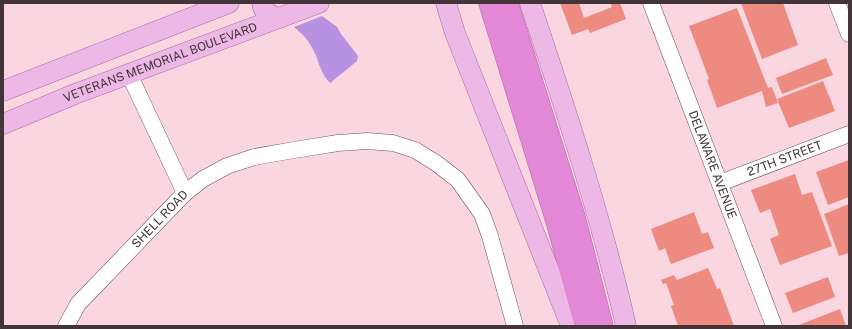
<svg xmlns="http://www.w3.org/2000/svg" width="852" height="329" viewBox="0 0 852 329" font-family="'Public Sans',sans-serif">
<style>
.water{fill:#b891e3}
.building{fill:#ee8b81}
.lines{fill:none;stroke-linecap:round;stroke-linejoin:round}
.minor-casing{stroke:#6c4f58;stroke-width:17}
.major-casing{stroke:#ab6b9f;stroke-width:21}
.highway-casing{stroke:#ab6b9f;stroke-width:23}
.minor{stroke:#fff;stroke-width:16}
.major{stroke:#eeb8e6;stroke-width:20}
.highway{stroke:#e388d6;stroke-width:22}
.labels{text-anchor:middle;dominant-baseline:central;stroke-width:3;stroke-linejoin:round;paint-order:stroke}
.street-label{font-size:12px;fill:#423438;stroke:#fde8ed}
</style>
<rect width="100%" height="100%" fill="#f9d6e0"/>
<!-- water -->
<path class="water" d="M322 16 337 27 341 34 358 56 357 61 330 83C318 70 320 60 311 46 307 38 301 33 294 27Z"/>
<!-- building -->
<g class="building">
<path d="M560 3H579L584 18 612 7 610 3H620L626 19 590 33 588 29 572 35Z"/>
<path d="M741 3H783L798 45 762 59Z"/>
<path d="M737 8 768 88 772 87 778 103 766 107 762 91 717 108 707 80 709 79 689 26Z"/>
<path d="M826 58 833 75 782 94 776 78Z"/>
<path d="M823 81 835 111 789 128 777 99Z"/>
<path d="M849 160V197L828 205 816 172Z"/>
<path d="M795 174 802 195 812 192 832 246 780 265 770 239 779 235 770 209 760 213 751 190Z"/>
<path d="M849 204V253L839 256 824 214Z"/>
<path d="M694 212 702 234 708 232 714 248 671 264 665 248 659 251 651 229Z"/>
<path d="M708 268 717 289 720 288 734 326H678L671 306 674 305 666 283 663 284 661 280 674 275 677 280Z"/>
<path d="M828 277 835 297 793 313 785 293Z"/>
<path d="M840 309 846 326H796Z"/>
</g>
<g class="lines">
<!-- minor casing -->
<g class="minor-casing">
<g id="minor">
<path id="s1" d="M651 3 774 326"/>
<path d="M837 3 849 34"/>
<path d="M129 74 185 193"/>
<path id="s2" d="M720 183 849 134"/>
<path id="s3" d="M66 326 78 304 185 193 203 179 227 166 254 157 294 150 338 143 367 141 393 143 415 150 436 163 458 180 482 214 490 236 515 326"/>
</g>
</g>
<!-- major casing -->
<g class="major-casing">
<g id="major">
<path d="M262 3C263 13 270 15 279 18"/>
<path d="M446 3 455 33 571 326"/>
<path d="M530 3C566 110 601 217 626 326"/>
<path d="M3 91 229 3"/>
<path id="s4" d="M3 124 75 94 319 3"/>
</g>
</g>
<!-- highway casing -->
<g class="highway-casing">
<g id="highway">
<path d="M490 3 557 221 586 326"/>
<path d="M507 3 574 217 602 326"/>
</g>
</g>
<!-- minor -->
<use href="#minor" class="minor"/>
<!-- major -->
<use href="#major" class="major"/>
<!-- highway -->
<use href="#highway" class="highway"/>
</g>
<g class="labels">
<!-- street labels -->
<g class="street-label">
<text stroke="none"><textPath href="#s4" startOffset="169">VETERANS MEMORIAL BOULEVARD</textPath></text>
<text stroke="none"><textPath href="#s2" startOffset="69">27TH STREET</textPath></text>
<text stroke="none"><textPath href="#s1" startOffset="173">DELAWARE AVENUE</textPath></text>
<text stroke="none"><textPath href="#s3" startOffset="143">SHELL ROAD</textPath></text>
</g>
</g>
<!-- border -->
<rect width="852" height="329" fill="none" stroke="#423438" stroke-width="8"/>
</svg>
